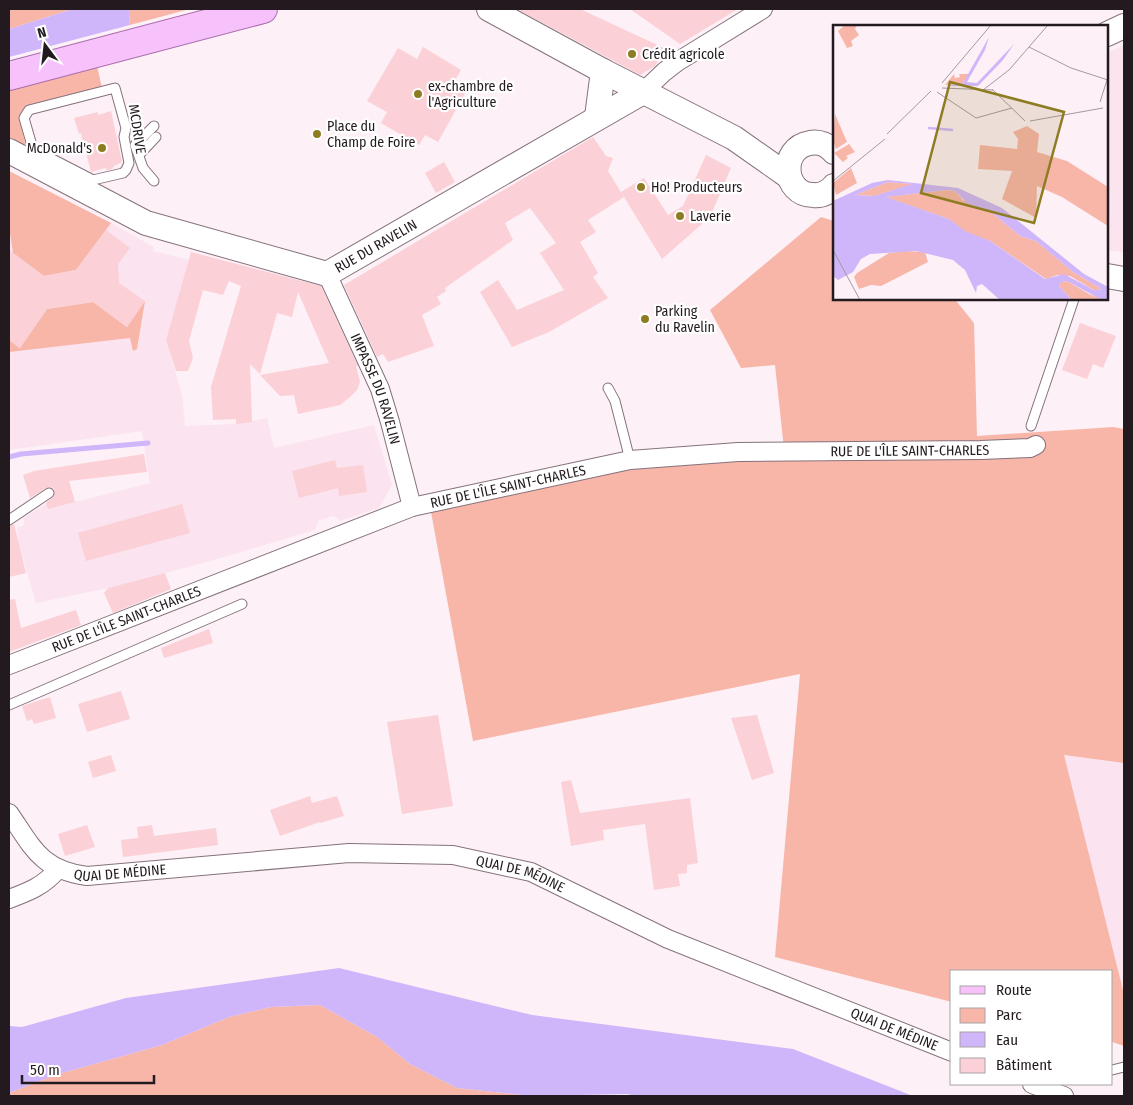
<svg xmlns="http://www.w3.org/2000/svg" width="1133" height="1105" viewBox="0 0 1133 1105" font-family="'Fira Sans Condensed',sans-serif">
<style>
.built{fill:#fbe3ef}
.green{fill:#f8b6a9}
.water{fill:#cfb5f9}
.lines{fill:none;stroke-linecap:round;stroke-linejoin:round}
.stream{stroke:#cfb5f9;stroke-width:5}
.building{fill:#fbd0d6}
.lane-casing{stroke:#85727c;stroke-width:11}
.street-casing{stroke:#85727c;stroke-width:20}
.secondary-casing{stroke:#85727c;stroke-width:26}
.primary-casing{stroke:#a96dad;stroke-width:30}
.lane{stroke:#fff;stroke-width:9}
.street{stroke:#fff;stroke-width:18}
.secondary{stroke:#fff;stroke-width:24}
.primary{stroke:#f7c2fc;stroke-width:28}
.poi-dot{fill:#8e7c22;stroke:#fff;stroke-width:2}
.labels{text-anchor:middle;dominant-baseline:central;stroke-width:4.5;stroke-linejoin:round;paint-order:stroke}
.poi-label{font-size:14px;fill:#221a1e;stroke:#fff;text-anchor:start}
.street-label{font-size:14px;fill:#221a1e;stroke:#fff}
.inset-river{fill:none;stroke:#cfb5f9;stroke-width:2.5}
.inset-road{fill:none;stroke:#a59aa0;stroke-width:1}
.view{fill:#8e7c22;fill-opacity:0.15;stroke:#8e7c22;stroke-width:2.5}
.inset-edge{fill:none;stroke:#221a1e;stroke-width:2.5}
</style>
<rect width="100%" height="100%" fill="#fdf0f6"/>
<!-- built -->
<g class="built">
<path d="M1124 45V252L1107 250V53Z"/>
<path d="M9 171 111 223 154 247 153 251 189 260 166 340 182 395 185 426 236 424 267 418 274 448 374 425 392 485 379 508 340 521 334 516 326 518 318 521 315 530 203 563 108 588 36 603 19 544 17 528 25 525 23 518 46 504 48 509 150 483 142 431 9 450Z"/>
<path d="M1063 755 1124 763V994Z"/>
</g>
<!-- green -->
<g class="green">
<path d="M9 9H73L9 29Z"/>
<path d="M131 9H190L130 25 129 12Z"/>
<path d="M95 57 102 88 25 109 20 116V121L28 155 9 145V81Z"/>
<path d="M9 171 111 223 76 270 44 276 13 253 9 227Z"/>
<path d="M821 217 834 221V299H956L957 302 974 323 977 436 1113 427 1124 429V763L1064 755 1124 994V1046L1112 1042V971H952V1002L775 957 800 674 473 741 431 512 640 467 785 458 775 365 741 368 710 310Z"/>
<path d="M145 301 137 349 133 351 130 338 9 352V340L20 348 47 309 93 302 127 327Z"/>
<path d="M320 1005 377 1037 410 1064 457 1088 532 1096H9V1093L55 1075 162 1045 229 1017 271 1007Z"/>
</g>
<!-- water -->
<g class="water">
<path d="M73 9H131L129 12 130 25 9 57V29Z"/>
<path d="M339 968 532 1015 793 1049 913 1096H636L627 1094 532 1096 457 1088 410 1064 377 1037 320 1005 271 1007 229 1017 162 1045 55 1075 9 1093V1026L22 1027 126 998Z"/>
</g>
<g class="lines">
<!-- stream -->
<path class="stream" d="M9 457 21 454 148 443"/>
</g>
<!-- building -->
<g class="building">
<path d="M517 9H580L666 49 655 66 640 75Z"/>
<path d="M630 9H738L680 44Z"/>
<path d="M423 47 461 70 455 80 468 88 438 142 425 135 419 145 381 123 387 112 367 101 398 48 417 59Z"/>
<path d="M111 111 122 162 114 166 112 169 107 170 105 168 91 172 81 133 79 134 74 118 98 112V115Z"/>
<path d="M593 137 606 156 613 158 608 171 624 197 588 220 596 232 580 242 598 273 593 277 608 298 549 332 512 347 480 292 498 280 517 310 564 290 540 253 556 243 530 208 505 223 513 240 445 288 446 291 437 297 441 304 422 315 434 346 388 362 383 354 377 357 344 285Z"/>
<path d="M706 155 731 168 710 217 662 259 621 192 644 178 668 215 683 206Z"/>
<path d="M444 162 455 182 436 193 425 173Z"/>
<path d="M106 230 130 248 118 264 119 283 145 301 127 327 93 302 47 309 20 348 9 340V250L44 276 76 270Z"/>
<path d="M191 252 321 286 358 366H356L360 382 357 390 350 397 340 405 298 414 294 395 280 396 260 375 329 363 298 292 292 317 277 313 260 374 250 364 252 422 236 424V419L213 420 211 387 241 286 229 281 223 295 203 290 189 341 193 358 188 371H176L166 340Z"/>
<path d="M1080 323 1116 336 1103 368 1093 364 1087 379 1062 370Z"/>
<path d="M144 454 147 472 69 481 75 502 48 509 46 503 54 496V489L51 487 46 488 30 498 23 475 34 471Z"/>
<path d="M335 460 337 468 363 465 367 492 339 496 338 488 299 498 292 471Z"/>
<path d="M182 504 190 533 86 561 78 533Z"/>
<path d="M14 524 26 573 9 577V526Z"/>
<path d="M165 573 171 589 113 613 104 593 108 588Z"/>
<path d="M15 599 21 628 76 610 81 625 9 652V600Z"/>
<path d="M209 629 213 643 164 658 161 648Z"/>
<path d="M121 691 130 719 87 732 78 704Z"/>
<path d="M50 697 56 718 34 724 32 719 27 721 22 706Z"/>
<path d="M438 715 453 806 402 814 387 722Z"/>
<path d="M757 715 774 773 752 780 731 718Z"/>
<path d="M111 755 116 771 93 778 88 762Z"/>
<path d="M571 780 580 813 690 798 698 863 687 865V873L678 874 680 886 654 890 645 824 603 830 604 840 571 846 561 782Z"/>
<path d="M310 796 312 803 337 796 344 816 320 823V822L280 836 270 810Z"/>
<path d="M87 825 95 847 65 856 58 834Z"/>
<path d="M152 825 154 836 216 828 218 845 123 857 121 840 138 838 137 827Z"/>
</g>
<g class="lines">
<!-- lane casing -->
<g class="lane-casing">
<g id="lane">
<path d="M115 88 126 128 124 137 129 163 126 170 123 173 93 180 33 149 24 118 29 110Z"/>
<path d="M154 126 135 145 143 168 154 181"/>
<path d="M139 155 156 137"/>
<path d="M608 388 615 401 630 460"/>
<path d="M1031 426 1074 299"/>
<path d="M9 520 49 493"/>
<path d="M9 705 242 604"/>
<path d="M1112 1070 1124 1067"/>
</g>
</g>
<!-- street casing -->
<g class="street-casing">
<g id="street">
<path d="M643 92 664 72 677 62 763 9"/>
<path id="s1" d="M327 274 380 389 390 422 412 507"/>
<path id="s2" d="M9 665 412 507 630 460 738 452 981 450 1030 448 1036 445"/>
<path id="s3" d="M9 813C33 848 41 870 87 876L349 853 453 855 531 872 668 939 952 1052"/>
<path d="M9 899C28 892 44 886 58 869"/>
<path d="M1032 1084 1064 1096"/>
</g>
</g>
<!-- secondary casing -->
<g class="secondary-casing">
<g id="secondary">
<path d="M489 9 603 71 734 138 788 176"/>
<path d="M1107 34 1124 26"/>
<path d="M597 117 603 71"/>
<path id="s4" d="M9 151 146 223 327 274 643 92"/>
<path d="M834 152C828 145 819 141 810 143 779 148 783 195 813 195 822 196 829 192 834 186"/>
<path d="M1107 276 1124 279"/>
</g>
</g>
<!-- primary casing -->
<g class="primary-casing">
<path id="primary" d="M9 76 263 9"/>
</g>
<!-- lane -->
<use href="#lane" class="lane"/>
<!-- street -->
<use href="#street" class="street"/>
<!-- secondary -->
<use href="#secondary" class="secondary"/>
<!-- primary -->
<use href="#primary" class="primary"/>
</g>
<!-- markers -->
<g class="poi-dot">
<circle cx="632" cy="54" r="5"/>
<circle cx="418" cy="94" r="5"/>
<circle cx="317" cy="134" r="5"/>
<circle cx="102" cy="148" r="5"/>
<circle cx="641" cy="187" r="5"/>
<circle cx="680" cy="216" r="5"/>
<circle cx="645" cy="319" r="5"/>
</g>
<g class="labels">
<!-- poi labels -->
<g class="poi-label">
<text x="642" y="54">Crédit agricole</text>
<text x="428" y="86">ex-chambre de<tspan x="428" dy="16">l'Agriculture</tspan></text>
<text x="327" y="126">Place du<tspan x="327" dy="16">Champ de Foire</tspan></text>
<text x="92" y="148" text-anchor="end">McDonald's</text>
<text x="651" y="187">Ho! Producteurs</text>
<text x="690" y="216">Laverie</text>
<text x="655" y="311">Parking<tspan x="655" dy="16">du Ravelin</tspan></text>
</g>
<!-- street labels -->
<g class="street-label">
<text transform="translate(137 129) rotate(81)">MCDRIVE</text>
<text stroke="none"><textPath href="#s4" startOffset="399">RUE DU RAVELIN</textPath></text>
<text stroke="none"><textPath href="#s1" startOffset="125">IMPASSE DU RAVELIN</textPath></text>
<text stroke="none"><textPath href="#s2" startOffset="936">RUE DE L'ÎLE SAINT-CHARLES</textPath></text>
<text stroke="none"><textPath href="#s2" startOffset="531">RUE DE L'ÎLE SAINT-CHARLES</textPath></text>
<text stroke="none"><textPath href="#s2" startOffset="126">RUE DE L'ÎLE SAINT-CHARLES</textPath></text>
<text stroke="none"><textPath href="#s3" startOffset="138">QUAI DE MÉDINE</textPath></text>
<text stroke="none"><textPath href="#s3" startOffset="542">QUAI DE MÉDINE</textPath></text>
<text stroke="none"><textPath href="#s3" startOffset="948">QUAI DE MÉDINE</textPath></text>
</g>
</g>
<!-- overview -->
<g transform="translate(833 25)">
<rect width="275" height="275" fill="#fdf0f6"/>
<path d="M12 0H24L22 4 26 10 18 16 20 21 14 23 5 6ZM121 49 122 53 127 52 126 49H136L129 59 112 60ZM2 89 14 117 3 124 0 116ZM194 101 206 109 204 127 234 136 275 162V201L229 172 204 161 203 193 169 174 179 146 145 144 147 120 184 124 185 114 180 107ZM16 119 22 127 13 131 15 133 10 137 1 128ZM18 143 24 158 3 170 0 158ZM55 157 80 159 41 171 22 170ZM113 165 122 166 130 175 158 187 187 211 203 216 240 247 269 264 261 265 237 251 224 250 213 254 157 216 132 207 116 194 52 172ZM71 226 92 227 95 237 48 261 38 260 26 264 21 252 24 248 56 228ZM234 256 256 269 271 275H239L226 261 228 257Z" fill="#f8b6a9"/>
<path d="M156 12 152 25 134 57 144 58 181 19 170 35 145 61H114L130 58ZM55 155 125 163 169 183 251 249 275 262V275L267 274 234 256 228 257 226 261 239 275H167L149 259 144 261 143 268 132 245 120 235 83 226 37 229 28 234 20 247 5 255 0 251V176L39 158ZM55 157 79 159 41 171 22 170ZM113 165 122 166 134 178 158 187 187 211 203 216 240 247 269 264 261 265 231 249 212 254 157 216 132 206 116 194 53 172Z" fill="#cfb5f9" fill-rule="evenodd"/>
<path class="inset-river" d="M95 103 120 105"/>
<path class="inset-road" d="M196 22 238 43 275 55M109 58 158 0M109 63 160 65M159 64 192 96M150 65 176 45 215 0M104 67 143 93 179 83M267 77 274 55M197 96 270 83M54 109 98 66M0 156 52 114M0 225 27 275"/>
<path class="view" d="M117 57 231 87 201 198 88 168Z"/>
<rect width="275" height="275" class="inset-edge"/>
</g>
<!-- border -->
<rect width="1133" height="1105" fill="none" stroke="#221a1e" stroke-width="20"/>
<!-- legend -->
<rect x="950" y="970" width="162" height="115" fill="#ffffff" stroke="#a7a3a5"/>
<rect x="960" y="986" width="25" height="8" fill="#f7c2fc" stroke="#a7a3a5"/>
<text x="996" y="995" font-size="15" fill="#221a1e">Route</text>
<rect x="960" y="1008" width="25" height="15" fill="#f8b6a9" stroke="#a7a3a5"/>
<text x="996" y="1020" font-size="15" fill="#221a1e">Parc</text>
<rect x="960" y="1032" width="25" height="15" fill="#cfb5f9" stroke="#a7a3a5"/>
<text x="996" y="1045" font-size="15" fill="#221a1e">Eau</text>
<rect x="960" y="1058" width="25" height="15" fill="#fbd0d6" stroke="#a7a3a5"/>
<text x="996" y="1070" font-size="15" fill="#221a1e">Bâtiment</text>
<!-- north arrow -->
<g transform="translate(45 45) rotate(345)" stroke="#ffffff" stroke-width="4" paint-order="stroke">
<path d="M0-4L9 19L0 12L-9 19Z" fill="#221a1e"/>
<text y="-8" font-size="14" font-weight="bold" text-anchor="middle" fill="#221a1e">N</text>
</g>
<!-- scale -->
<path d="M22 1075v8h132v-8" fill="none" stroke="#221a1e" stroke-width="2.5"/>
<text x="30" y="1075" font-size="15" fill="#221a1e" stroke="#ffffff" stroke-width="4" paint-order="stroke">50 m</text>
</svg>
